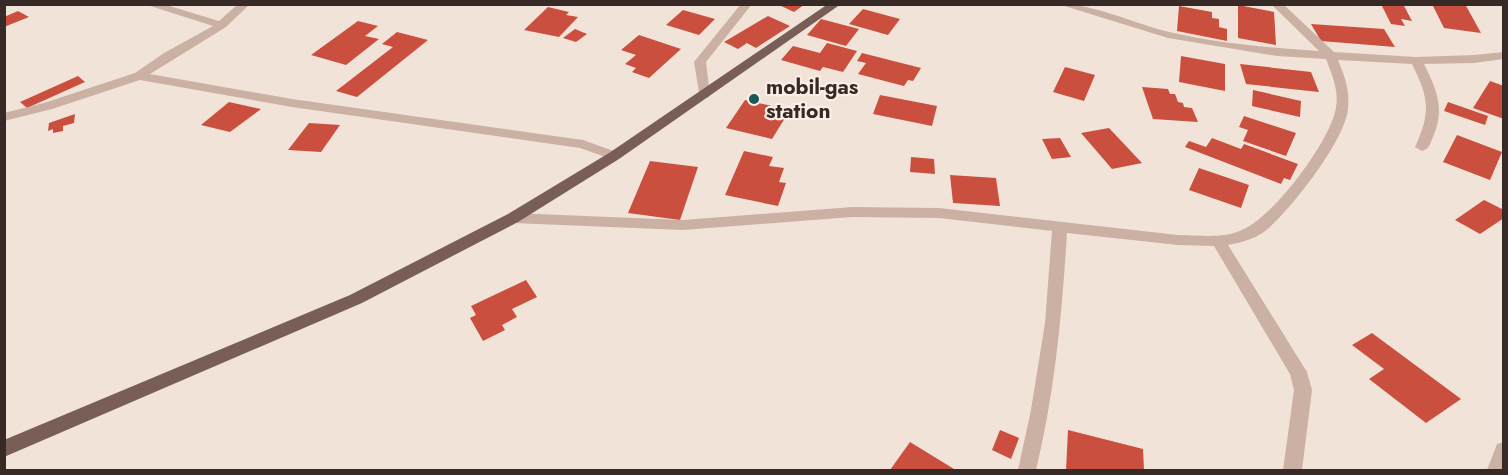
<svg xmlns="http://www.w3.org/2000/svg" width="1508" height="475" viewBox="0 0 1508 475" font-family="Jost,sans-serif">
<style>
.building{fill:#ca4f3e}
.lines{fill:none;stroke-linecap:round;stroke-linejoin:round}
.minor{fill:#cab1a4;fill-rule:evenodd}
.major{fill:#785e56;fill-rule:evenodd}
.poi-dot{fill:#1a5855;stroke:#faeee5;stroke-width:2}
.labels{text-anchor:middle;dominant-baseline:central;stroke-width:4.5;stroke-linejoin:round;paint-order:stroke}
.poi-label{font-size:21px;font-weight:bold;fill:#362926;stroke:#faeee5;text-anchor:start}
</style>
<rect width="100%" height="100%" fill="#f2e3d9"/>
<!-- building -->
<g class="building">
<path d="M777 4H805L794 12Z"/>
<path d="M1381 4H1403L1412 21 1401 19 1405 26 1391 24Z"/>
<path d="M1432 4H1465L1481 33 1444 28Z"/>
<path d="M1238 5 1274 12 1276 45 1238 38Z"/>
<path d="M1179 6 1212 12V18L1219 19V27L1227 29V41L1177 31Z"/>
<path d="M548 7 569 12 566 15 578 17 559 37 524 30Z"/>
<path d="M863 9 900 19 888 35 849 24Z"/>
<path d="M683 10 715 19 699 35 666 25Z"/>
<path d="M18 11 29 17 4 27V17Z"/>
<path d="M768 16 790 26 756 48 747 43 738 49 724 42Z"/>
<path d="M821 19 859 29 846 46 807 35Z"/>
<path d="M358 21 378 26 365 36 379 39 346 65 311 55Z"/>
<path d="M1311 24 1384 29 1395 47 1321 41Z"/>
<path d="M575 29 587 34 576 42 563 38Z"/>
<path d="M397 32 428 40 357 97 336 91 393 47 382 44Z"/>
<path d="M639 35 681 49 649 78 632 72 636 68 625 64 636 55 621 50Z"/>
<path d="M827 43 857 51 843 72 823 67 820 71 781 60 793 46 820 53Z"/>
<path d="M862 53 921 68 913 81 908 80 904 86 858 74 866 63 857 61Z"/>
<path d="M1181 56 1225 64V91L1179 82Z"/>
<path d="M1240 64 1311 72 1319 92 1246 84Z"/>
<path d="M1065 67 1095 75 1084 101 1053 92Z"/>
<path d="M78 76 85 82 27 108 20 102Z"/>
<path d="M1490 81 1504 86V119L1473 108Z"/>
<path d="M1142 87 1168 89 1170 94H1175L1178 102 1183 103 1184 107 1192 108 1198 122 1153 119Z"/>
<path d="M1253 90 1301 101 1300 117 1252 106Z"/>
<path d="M880 95 937 106 932 126 873 114Z"/>
<path d="M745 100 790 110 772 139 726 128Z"/>
<path d="M229 102 261 109 230 132 201 125Z"/>
<path d="M1448 102 1488 116 1485 125 1444 111Z"/>
<path d="M75 114 74 123 63 126V131L53 133V129L48 131 49 123Z"/>
<path d="M1244 116 1296 133 1286 156 1243 141 1248 130 1239 127Z"/>
<path d="M309 123 340 125 321 152 288 150Z"/>
<path d="M1109 128 1142 163 1112 169 1081 133Z"/>
<path d="M1457 135 1502 152 1490 180 1443 162Z"/>
<path d="M1060 138 1071 157 1052 159 1042 139Z"/>
<path d="M1212 138 1241 149 1244 144 1298 164 1290 180 1284 178 1281 184 1185 147 1189 141 1206 147Z"/>
<path d="M744 151 773 157 769 166 784 168 779 182 786 183 778 206 725 195Z"/>
<path d="M911 157 934 159 935 174 910 172Z"/>
<path d="M650 161 698 167 680 220 628 213Z"/>
<path d="M1199 168 1249 185 1241 208 1189 190Z"/>
<path d="M950 175 996 178 1000 206 953 203Z"/>
<path d="M1484 200 1504 210V218L1480 234 1455 220Z"/>
<path d="M526 280 537 297 512 309 517 317 502 325 505 330 483 341 470 318 476 315 471 306Z"/>
<path d="M1372 333 1461 399 1426 423 1369 379 1384 369 1352 345Z"/>
<path d="M1000 430 1019 438 1011 459 992 450Z"/>
<path d="M1068 430 1143 449 1144 470H1066Z"/>
<path d="M910 442 954 469 953 470H890Z"/>
</g>
<g class="lines">
<!-- minor -->
<g class="minor">
<path d="M144 4H163L219 21 238 4H250L226 27 150 74 292 99 583 140 619 153 621 156 614 160 580 148 292 107 140 80 52 109 4 121V113L44 103 135 73 164 53 213 26Z"/>
<path d="M741 4H752L706 62 710 95 708 98H700L694 62Z"/>
<path d="M1058 4C1096 4 1132 23 1169 32 1218 43 1269 48 1319 51L1271 4H1283L1334 52 1416 57 1474 55 1504 52V59L1474 63 1424 64C1437 90 1445 109 1433 137 1430 144 1429 149 1422 151L1415 147C1431 112 1429 98 1412 64L1338 60C1345 77 1350 90 1348 109 1345 140 1294 205 1270 227 1259 238 1243 242 1228 245L1307 372 1312 390 1302 470H1283L1294 390 1290 374 1214 246 1178 245 1067 233C1062 313 1055 392 1036 470H1018L1031 410 1045 323 1052 231 939 218 852 217 683 230 513 223 506 218 513 213 683 220 852 207 939 208 1178 235C1199 235 1223 239 1242 230 1273 217 1327 145 1335 112 1340 93 1333 77 1326 59L1277 56 1168 38Z"/>
<path d="M1504 442V470H1487L1497 444Z"/>
</g>
<!-- major -->
<path class="major" d="M828 4H841L619 159 518 222 362 303 4 457V440L350 295 508 214 609 153Z"/>
</g>
<!-- markers -->
<circle class="poi-dot" cx="754" cy="99" r="6"/>
<g class="labels">
<!-- poi labels -->
<g class="poi-label">
<text x="766" y="87">mobil-gas<tspan x="766" dy="24">station</tspan></text>
</g>
</g>
<!-- border -->
<rect width="1508" height="475" fill="none" stroke="#362926" stroke-width="12"/>
</svg>
